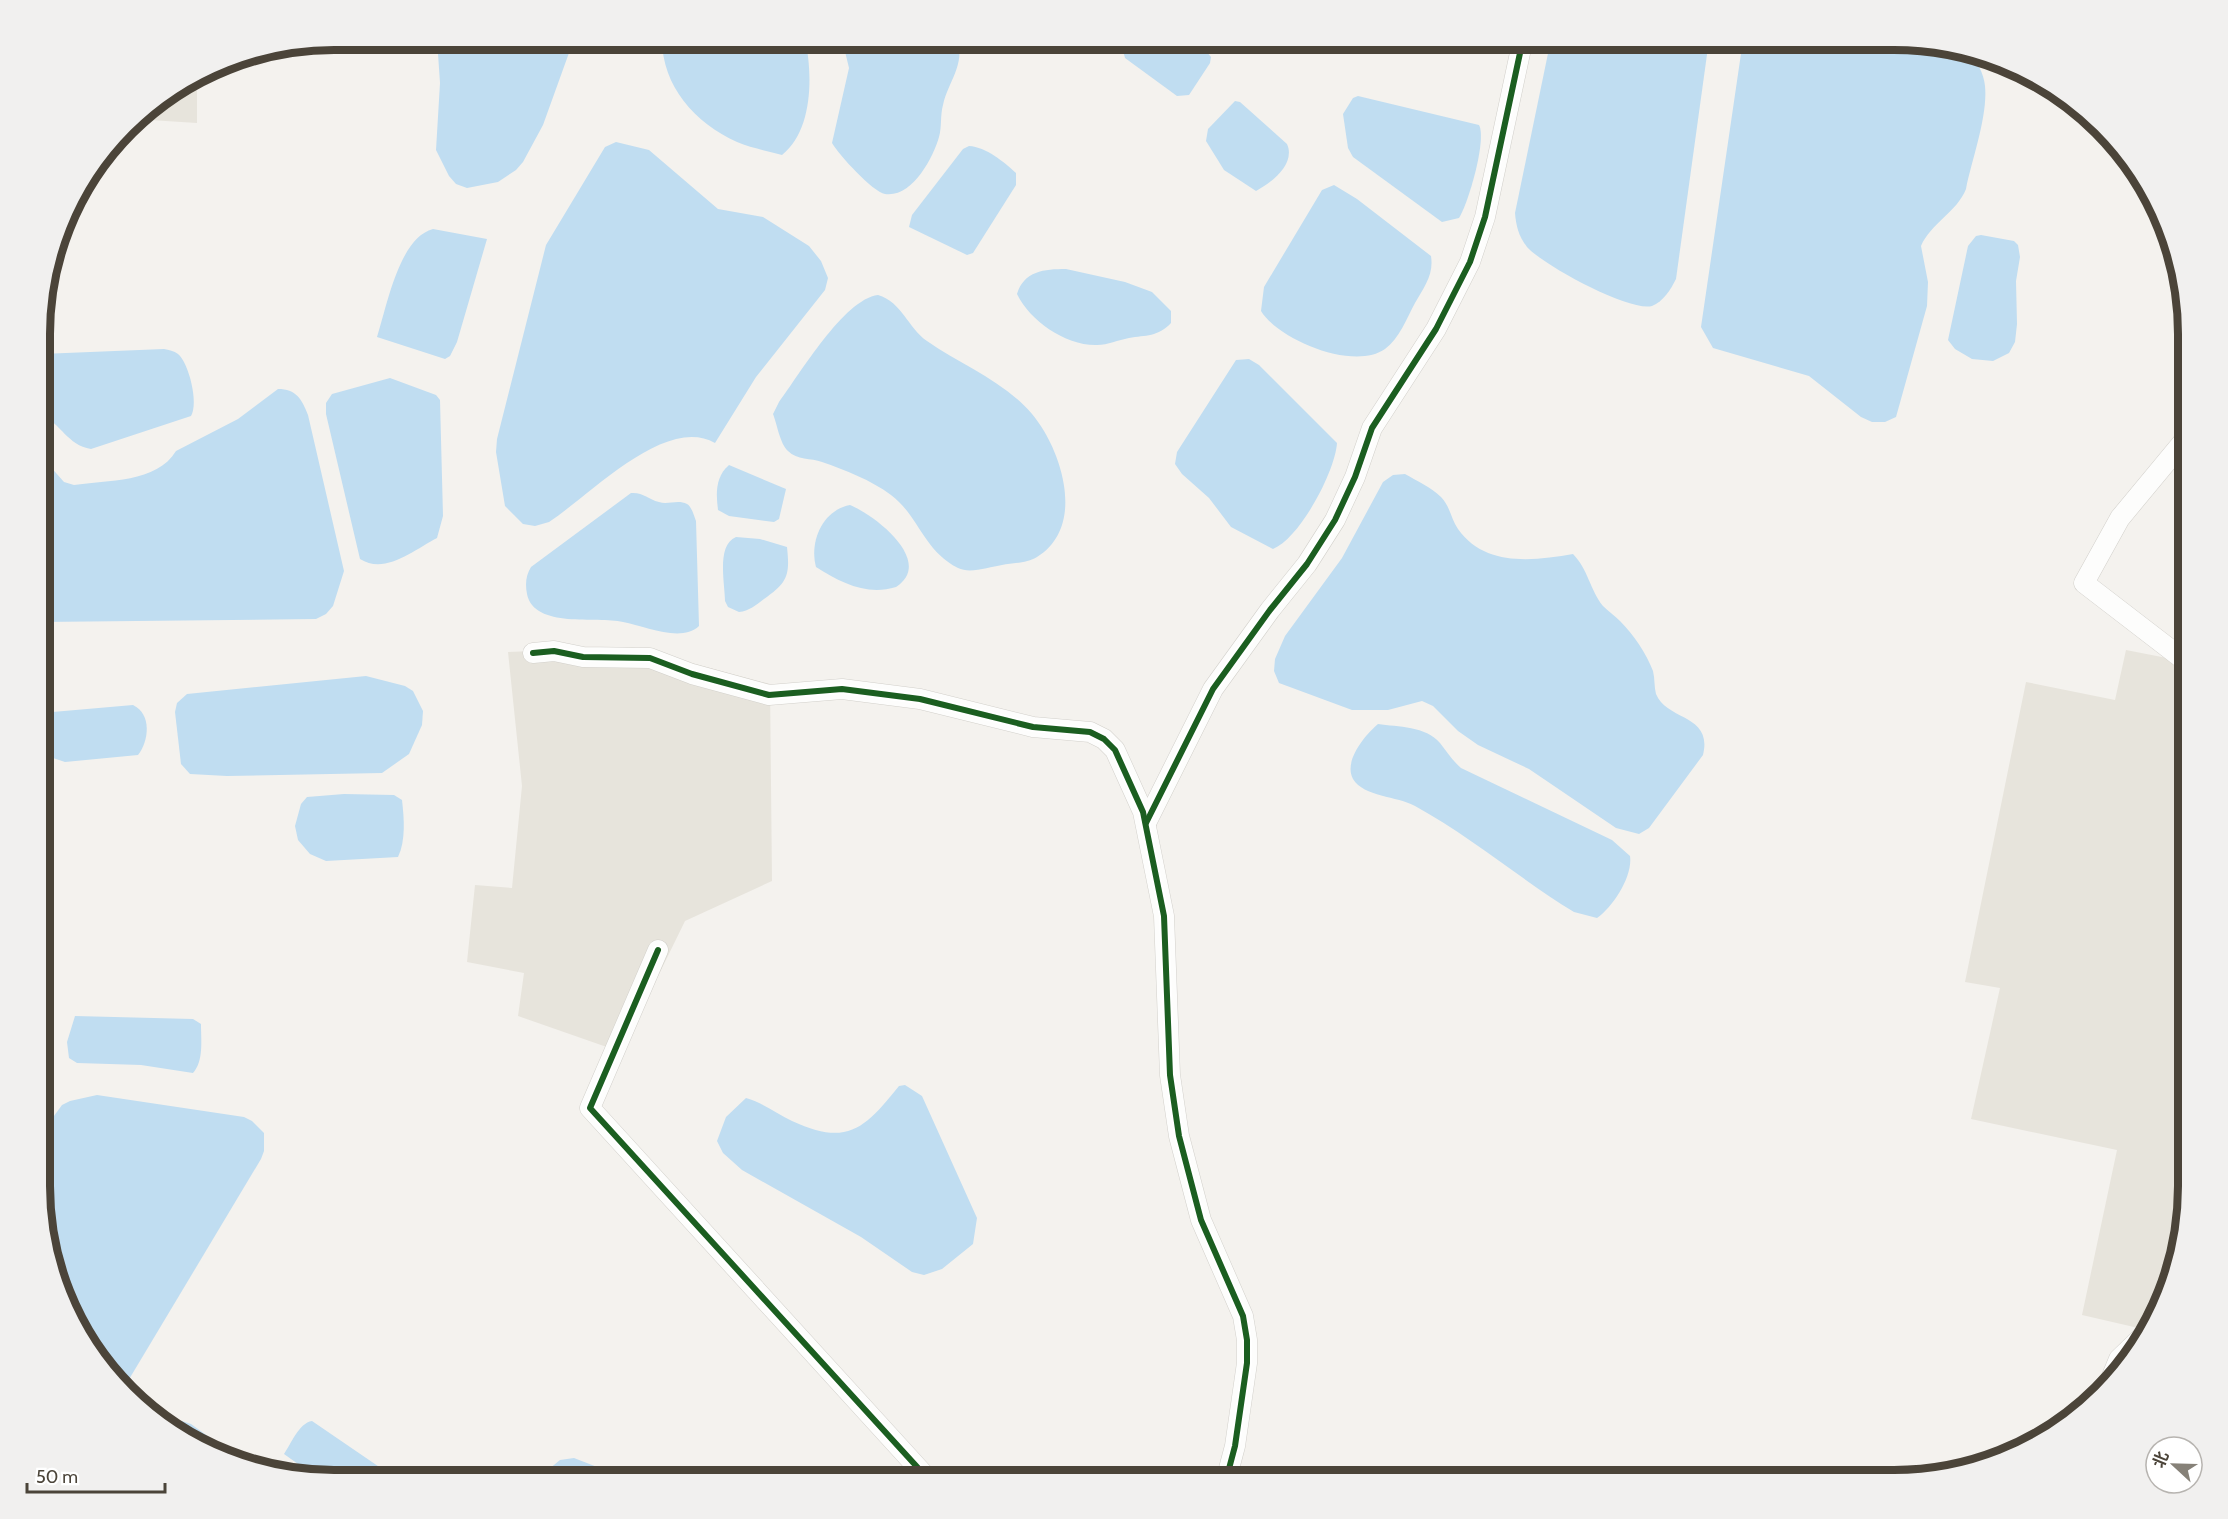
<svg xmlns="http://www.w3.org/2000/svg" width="2228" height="1519" viewBox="0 0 2228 1519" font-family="Cabin,'Noto Sans SC',sans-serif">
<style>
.residential{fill:#e7e4dc}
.water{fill:#c0ddf1}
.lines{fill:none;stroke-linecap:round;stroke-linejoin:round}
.minor-casing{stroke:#d2d0cb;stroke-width:21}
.minor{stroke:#fdfdfc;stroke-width:20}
.cycleway-casing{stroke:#fff;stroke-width:10}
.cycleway{stroke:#1b5e20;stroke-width:6}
.rim{fill:none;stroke:#4b4439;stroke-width:8}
</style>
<rect width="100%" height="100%" fill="#f4f2ee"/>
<!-- residential -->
<g class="residential">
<path d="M221 61 223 75H199Z"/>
<path d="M197 76V123L134 119 139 112Z"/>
<path d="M632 647 770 684 772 881 685 921 621 1052 518 1016 524 973 467 962 475 885 512 888 522 786 508 652Z"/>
<path d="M2126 650 2172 659 2188 670V1204L2173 1280 2147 1330 2082 1315 2117 1150 1971 1119 2000 988 1965 982 2026 682 2115 700Z"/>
</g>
<!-- water -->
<g class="water">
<path d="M437 39H574L543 125 523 162 516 170 498 182 467 188 456 184 449 176 436 150 440 83Z"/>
<path d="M662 39H805C813 74 813 131 782 155 768 151 751 148 737 142 695 123 662 86 662 39Z"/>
<path d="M842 39H957C966 64 948 82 943 105 940 116 942 127 939 137 933 158 912 198 885 194 873 192 839 155 832 143L849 68Z"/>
<path d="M1021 39H1092C1069 59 1045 57 1021 39Z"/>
<path d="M1120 39H1196L1211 57 1210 63 1189 95 1177 96 1125 58Z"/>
<path d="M1551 39 1709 40 1676 279C1671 289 1663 302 1652 306 1629 312 1543 265 1527 247 1519 237 1516 226 1515 213Z"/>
<path d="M1743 40H1913L1970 51C1976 61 1984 73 1985 86 1988 116 1972 159 1966 189 1957 212 1931 223 1921 246L1928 282 1927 306 1896 417 1885 422H1872L1861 417 1809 376 1713 348 1701 327Z"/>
<path d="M1358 96 1479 125C1487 140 1468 204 1459 218L1442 222 1353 157 1348 148 1343 114 1353 98Z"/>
<path d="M1235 101 1240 102 1287 144C1296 164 1271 183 1256 191L1224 170 1206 141 1208 129Z"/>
<path d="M616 142 649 150 718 209 763 217 809 246 821 261 828 278 825 290 756 377 715 443C666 414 589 496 549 522L535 526 523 524 505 506 496 452 497 439 546 245 605 147Z"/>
<path d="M969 146C986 147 1004 162 1016 173V185L973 253 967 255 909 227 912 215 963 149Z"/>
<path d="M1334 185 1357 199 1431 256C1434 275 1424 287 1415 303 1407 318 1399 339 1385 349 1354 371 1279 340 1261 311L1264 287 1322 190Z"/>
<path d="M433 229 487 239 457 342 450 356 445 359 377 337C387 306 399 238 433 229Z"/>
<path d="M1981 235 2014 241 2018 245 2020 257 2016 281 2017 324 2015 342 2009 353 1993 361 1972 359 1955 349 1948 340 1968 246 1976 236Z"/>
<path d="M1066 269 1125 282 1152 292 1171 311V323C1158 337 1146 335 1129 338 1118 340 1108 345 1097 345 1066 346 1030 321 1017 294 1024 271 1044 269 1066 269Z"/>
<path d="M878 295C902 302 908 328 927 341 967 369 1018 386 1044 431 1066 468 1081 530 1037 557 1028 563 1013 563 1002 565 989 567 970 574 958 568 923 550 919 516 891 495 871 480 845 470 822 462 811 458 797 460 788 451 780 444 777 424 773 414L779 402C800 374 844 299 878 295Z"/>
<path d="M164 349C169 350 174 351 178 354 189 363 199 404 191 416L91 449C67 445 62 424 41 415V354Z"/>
<path d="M1249 359 1259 365 1337 443C1335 472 1300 538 1273 549L1231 527 1209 498 1182 474 1175 464 1177 452 1236 360Z"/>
<path d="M390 378 436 395 440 400 443 516 437 538C414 550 385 575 360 559L326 414V403L332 394Z"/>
<path d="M278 389C296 389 302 399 308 415L344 571 333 606 326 614 316 619 41 622V456L64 482 74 485C107 480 157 483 176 451L238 419Z"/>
<path d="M729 465 786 489 779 519 774 522 729 516 718 510C716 494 715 477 729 465Z"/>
<path d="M1405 474C1417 481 1431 487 1441 497 1450 506 1451 519 1458 529 1485 567 1533 561 1573 554 1588 569 1590 590 1603 606 1608 611 1615 616 1620 621 1634 635 1646 653 1653 671 1655 679 1654 687 1656 694 1667 721 1713 714 1703 755L1649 828 1639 834 1616 828 1529 769 1478 745 1458 731 1433 706 1422 701 1388 710H1352L1279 683 1274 671 1275 659 1285 636 1342 558 1383 482 1393 475Z"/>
<path d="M631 493C643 492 648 499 659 502 668 505 678 499 687 504 692 507 694 516 696 521L699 626C681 643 645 626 623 622 597 616 534 629 527 594 525 584 526 575 531 567Z"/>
<path d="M850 505C875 515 935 562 896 587 867 596 841 583 816 567 809 541 823 510 850 505Z"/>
<path d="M736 537 760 539 787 547C790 575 788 582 764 599 756 605 749 611 739 612L728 607 725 601C725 584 716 545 736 537Z"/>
<path d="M366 676 405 686 413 691 423 711 422 725 409 754 382 773 227 776 190 774 181 764 175 712 177 703 187 694Z"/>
<path d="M133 705C152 714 149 741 138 755L65 762 41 754V713Z"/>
<path d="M1378 724C1398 727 1426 726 1440 743 1447 752 1452 760 1461 768L1612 840 1630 856C1633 876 1613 907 1597 918L1574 912C1520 879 1470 836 1415 806 1397 796 1364 797 1353 779 1343 761 1366 734 1378 724Z"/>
<path d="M344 794 394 795 402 800C404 818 406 840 398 857L326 861 310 854 298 840 295 826 301 804 307 797Z"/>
<path d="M75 1016 193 1019 201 1024C201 1040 204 1061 193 1073L141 1065 77 1063 69 1058 67 1042Z"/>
<path d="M905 1085 922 1096 977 1218 973 1244 942 1269 924 1275 912 1272 861 1237 742 1170 723 1153 717 1141 726 1117 746 1098C763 1103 776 1113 792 1121 848 1147 865 1128 899 1086Z"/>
<path d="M97 1095 244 1117 252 1121 264 1133V1151L261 1159 125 1386 79 1333 41 1224V1161L45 1137 51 1120 62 1105 70 1101Z"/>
<path d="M182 1421 191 1424 249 1466 239 1464 163 1424Z"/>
<path d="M312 1421 391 1475V1479H319L284 1454C291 1444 299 1423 312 1421Z"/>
<path d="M574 1458 610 1472 620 1480 537 1479 560 1460Z"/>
</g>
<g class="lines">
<!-- minor casing -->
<g class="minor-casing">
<g id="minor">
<path d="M2188 436 2120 518 2084 583 2188 663"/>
<path d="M533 653 554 651 583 657 650 658 692 674 769 695 842 689 920 699 1033 727 1090 732 1104 739 1115 750 1143 812 1164 916 1170 1075 1179 1136 1201 1220 1243 1316 1247 1340V1363L1235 1446 1226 1480"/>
<path d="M1146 823 1213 689 1270 610 1307 564 1335 520 1355 477 1372 428 1436 329 1470 262 1485 217 1523 39"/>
<path d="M658 950 590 1108 929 1480"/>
<path d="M2108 1386 2119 1359 2145 1334"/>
</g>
</g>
<!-- minor -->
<use href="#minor" class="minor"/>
<!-- cycleway casing -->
<g class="cycleway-casing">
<g id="cycleway">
<path d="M533 653 554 651 583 657 650 658 692 674 769 695 842 689 920 699 1033 727 1090 732 1104 739 1115 750 1143 812 1164 916 1170 1075 1179 1136 1201 1220 1243 1316 1247 1340V1363L1235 1446 1226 1480"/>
<path d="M1146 823 1213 689 1270 610 1307 564 1335 520 1355 477 1372 428 1436 329 1470 262 1485 217 1523 39"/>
<path d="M658 950 590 1108 929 1480"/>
</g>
</g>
<!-- cycleway -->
<use href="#cycleway" class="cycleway"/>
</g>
<!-- crop -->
<path d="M0 0H2228V1519H0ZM334 50H1894A284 284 0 0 1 2178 334V1186A284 284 0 0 1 1894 1470H334A284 284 0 0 1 50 1186V334A284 284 0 0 1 334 50Z" fill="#f1f0ef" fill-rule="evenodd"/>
<path class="rim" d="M334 50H1894A284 284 0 0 1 2178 334V1186A284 284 0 0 1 1894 1470H334A284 284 0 0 1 50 1186V334A284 284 0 0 1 334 50Z"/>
<!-- north arrow -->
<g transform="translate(2174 1465) rotate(292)"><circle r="28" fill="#ffffff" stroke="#b7b4b0" stroke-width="1.5"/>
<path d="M0-4.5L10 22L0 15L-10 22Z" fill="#868178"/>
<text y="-9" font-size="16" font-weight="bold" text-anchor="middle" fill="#4b4439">北</text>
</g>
<!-- scale -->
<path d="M27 1483v9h138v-9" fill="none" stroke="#4b4439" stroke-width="3"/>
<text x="36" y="1483" font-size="18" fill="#4b4439" stroke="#ffffff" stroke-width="4.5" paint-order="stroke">50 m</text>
</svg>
